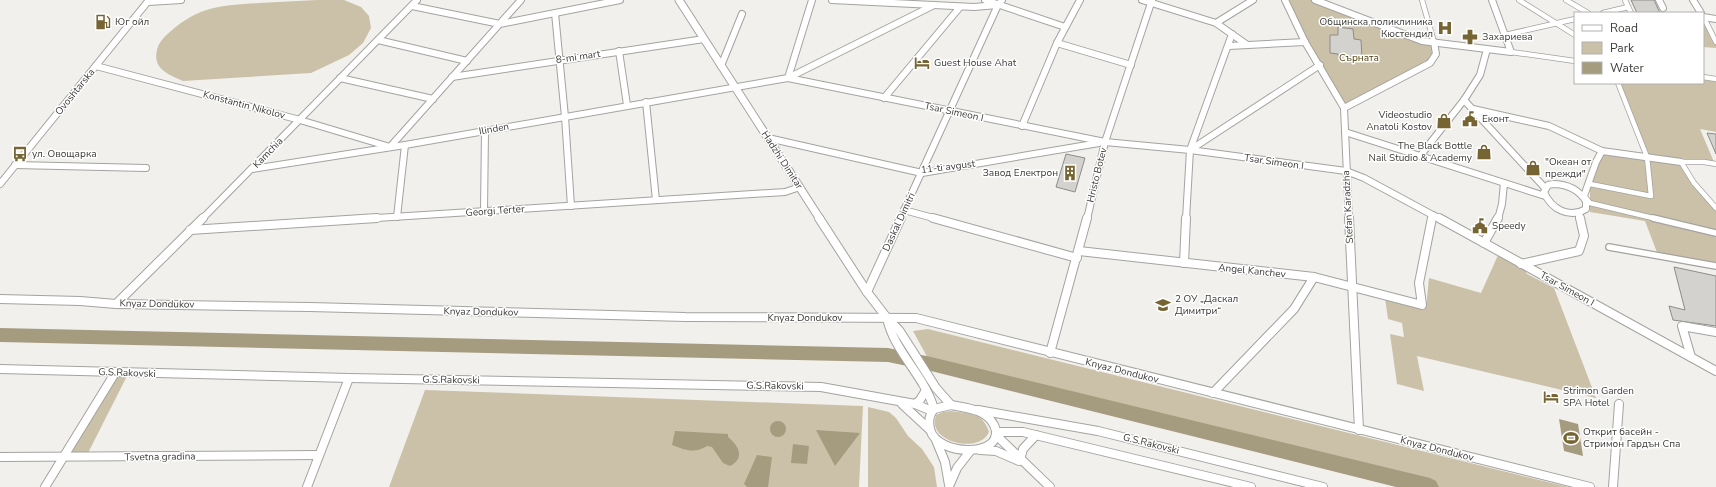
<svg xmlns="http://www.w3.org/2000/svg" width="1716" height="487" viewBox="0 0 1716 487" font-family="'Nunito Sans',sans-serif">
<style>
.green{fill:#cbc1a8}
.water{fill:#a59b7f}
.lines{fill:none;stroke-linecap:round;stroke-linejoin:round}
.river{fill:#a59b7f;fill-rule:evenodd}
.building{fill:#d3d2cf;stroke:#8e8c89}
.pedestrian-far1-casing{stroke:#a4a3a0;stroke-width:6}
.pedestrian-casing{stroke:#a4a3a0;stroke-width:8}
.minor-far1-casing{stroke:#a4a3a0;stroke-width:8}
.minor-casing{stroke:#a4a3a0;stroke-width:10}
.tertiary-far1-casing{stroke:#a4a3a0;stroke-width:9}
.tertiary-casing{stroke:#a4a3a0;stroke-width:10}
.pedestrian-far1{stroke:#fff;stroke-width:4.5}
.pedestrian{stroke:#fff;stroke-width:5.5}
.minor-far1{stroke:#fff;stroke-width:6}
.minor{stroke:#fff;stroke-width:8}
.tertiary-far1{stroke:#fff;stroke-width:7}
.tertiary{stroke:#fff;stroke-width:8}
.labels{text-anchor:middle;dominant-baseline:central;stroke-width:3;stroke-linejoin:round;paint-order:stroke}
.poi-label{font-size:10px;fill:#3c3c3a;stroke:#fff;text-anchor:start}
.street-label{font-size:10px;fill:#3c3c3a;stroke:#fff}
.park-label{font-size:10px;fill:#4e3d08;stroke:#fff}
</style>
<rect width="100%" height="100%" fill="#f1f0ec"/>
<!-- green -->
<g class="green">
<path d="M317 0H344L361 7 369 16 371 28 363 43 349 55 311 73 183 81C170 75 152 69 157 50 158 43 165 36 171 31 199 6 223 5 259 3 278 2 298 1 317 0Z"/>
<path d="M1285 0H1315L1434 42 1435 59 1344 108Z"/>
<path d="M1703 18 1716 42V48L1703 47Z"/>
<path d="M1703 80 1716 81V132L1700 129 1714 162 1649 155 1620 83H1703Z"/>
<path d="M1602 151 1681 162 1694 183 1716 206V265L1658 255 1645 221 1590 212V184Z"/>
<path d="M1499 253 1524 268 1527 274 1554 288 1596 398 1417 356 1424 391 1397 384 1390 334 1404 337 1402 323 1388 319 1385 298 1426 308 1429 278 1481 293Z"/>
<path d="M928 329 1568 487H1430L931 364 913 331Z"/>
<path d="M116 375 127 376 87 455H70Z"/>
<path d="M425 390 863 406 859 487H389Z"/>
<path d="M868 407 889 412 896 418 908 436 922 449 934 467 937 487H868Z"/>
<path d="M951 411C969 414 983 412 989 432 980 452 942 444 936 428 934 424 935 420 936 415L943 412Z"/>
</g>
<!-- water -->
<g class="water">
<path d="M1559 419 1578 424 1583 456 1564 451Z"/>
<circle cx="778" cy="429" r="8"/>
<path d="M816 430 860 433 835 466Z"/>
<path d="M675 431 728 434V437C738 445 746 458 730 466L723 463 712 447 707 446C695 454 685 450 672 445Z"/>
<path d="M793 444 809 446 807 464 791 463Z"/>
<path d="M757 455 772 457 768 487H747L744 484Z"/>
</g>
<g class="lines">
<!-- river -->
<path class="river" d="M0 328 888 348 931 357 1430 478 1436 481 1439 487H1396L931 371 888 362 0 342Z"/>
</g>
<!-- building -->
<g class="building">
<path d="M1631 0H1654L1660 13H1637Z"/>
<path d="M1338 27 1353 29 1354 39 1361 40 1362 58 1353 56V63L1339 60 1338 54 1330 53V35H1338Z"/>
<path d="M1707 133 1716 134V154Z"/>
<path d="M1066 154 1085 158 1075 192 1056 187Z"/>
<path d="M1674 267 1716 276V326L1673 320 1669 306 1685 310Z"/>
</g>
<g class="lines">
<!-- pedestrian-far1 casing -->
<g class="pedestrian-far1-casing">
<g id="pedestrian-far1">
<path d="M1422 0 1434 42"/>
<path d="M1519 0 1575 35"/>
<path d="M1566 0 1588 13"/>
<path d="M1625 0 1631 13"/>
<path d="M1603 13 1628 7"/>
<path d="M1704 18 1716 42"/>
<path d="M1505 35 1575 19"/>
<path d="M1511 52 1575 61"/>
<path d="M1703 77 1716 79"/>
<path d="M1681 162 1694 183 1716 208"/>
<path d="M1681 162H1704L1716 164"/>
<path d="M1590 184 1651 196 1647 157 1618 83"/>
<path d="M1585 197 1590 203 1657 219"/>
</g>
</g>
<!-- pedestrian casing -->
<g class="pedestrian-casing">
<g id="pedestrian">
<path d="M1653 218 1716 233"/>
<path d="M1609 247 1716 266"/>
</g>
</g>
<!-- minor-far1 casing -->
<g class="minor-far1-casing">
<g id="minor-far1">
<path d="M812 0 788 78 1105 142 1190 150 1346 171 1364 178 1440 219"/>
<path d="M832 0 974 7 998 5"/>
<path d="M985 0 1065 27"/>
<path d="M1142 0 1216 23 1246 44"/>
<path d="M1285 0 1305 42 1344 108 1349 219"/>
<path d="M1315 0 1422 41 1511 52 1492 0"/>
<path d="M1659 0 1663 8"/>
<path d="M1693 0 1701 13"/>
<path d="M148 2 181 0"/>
<path d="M412 6 500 24 620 0"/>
<path d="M555 13 565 117 571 206"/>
<path d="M1703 17 1716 19"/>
<path d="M1216 23 1253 0"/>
<path d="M378 40 467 61"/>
<path d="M1057 43 1131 65"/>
<path d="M1229 46 1305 42"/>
<path d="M619 51 627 105"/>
<path d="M96 66 300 120 390 147 521 0"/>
<path d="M721 66 742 14"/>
<path d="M452 77 704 39"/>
<path d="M340 78 433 99"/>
<path d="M884 98 960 7"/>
<path d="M1464 100 1545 188"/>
<path d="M646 102 656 200"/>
<path d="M1344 108 1430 63 1436 54 1434 42"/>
<path d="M1473 109 1549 126 1602 151 1681 162"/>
<path d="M1022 126 1057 43 1080 0"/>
<path d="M1345 132 1545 196"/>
<path d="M768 138 922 173 1099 143"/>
<path d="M1190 150 1320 65"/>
<path d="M1420 156 1464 100 1480 75 1487 49"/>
<path d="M15 165 146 168"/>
<path d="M252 169 405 145 788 78 934 5"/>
<path d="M0 184 149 0"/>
<path d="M1553 184C1567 184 1578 189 1586 201V209C1569 219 1551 209 1544 192L1548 185Z"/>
<path d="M1584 196 1596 162 1602 151"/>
<path d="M904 210 937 219"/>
<path d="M484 211 485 131"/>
<path d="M1578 213 1580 219"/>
<path d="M397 217 405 145"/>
<path d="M202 219 417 0"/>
<path d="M361 219 785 192 800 187"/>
<path d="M900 219 998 5 1002 0"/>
<path d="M1087 219 1105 142 1152 0"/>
<path d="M1186 219 1190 150 1232 34"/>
<path d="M1432 219 1433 215"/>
<path d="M1498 219 1502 204 1504 183"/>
</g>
</g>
<!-- minor casing -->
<g class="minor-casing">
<g id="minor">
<path d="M933 218 1077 258"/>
<path d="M1349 218 1359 430"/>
<path d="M1439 218 1716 371"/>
<path d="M190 230 377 218"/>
<path d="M1484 243 1498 218"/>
<path d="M1079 251 1314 277 1422 305 1419 283 1432 218"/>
<path d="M1184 263 1186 218"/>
<path d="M1521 264 1579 251 1584 236 1580 218"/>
<path d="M867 292 901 218"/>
<path d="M0 299 80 301 116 304 310 307 685 317 916 318 1590 487"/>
<path d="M116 304 203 218"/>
<path d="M1050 353 1087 218"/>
<path d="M1691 357 1682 326 1716 332"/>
<path d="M0 369 349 378 821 387 915 404 932 411"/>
<path d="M1213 393 1294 309 1314 277"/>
<path d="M902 404 929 429"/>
<path d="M996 435 1050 487"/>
<path d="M980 450 996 451 1019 461"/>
<path d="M0 457 319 455"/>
<path d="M45 487 115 373"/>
<path d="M307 487 349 378"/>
<path d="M1613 487 1619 404"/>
</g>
</g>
<!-- tertiary-far1 casing -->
<g class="tertiary-far1-casing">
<path id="tertiary-far1" d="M679 0 820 219"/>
</g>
<!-- tertiary casing -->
<g class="tertiary-casing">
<g id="tertiary">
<path d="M819 218 867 292 887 318 899 330 936 388 951 405"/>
<path d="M887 318C894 352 925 376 934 409"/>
<path d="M915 404 920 400 926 390"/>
<path d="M951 405C966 408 986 409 994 425 1009 457 937 458 930 429 928 421 929 415 934 409Z"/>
<path d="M978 410 1098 431 1323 487"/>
<path d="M996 432H1023L1251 487"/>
<path d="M936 440 945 462 949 485"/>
<path d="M1020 460 1023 449 1036 435"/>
<path d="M950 484 957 468 971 450"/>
</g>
</g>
<!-- pedestrian-far1 -->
<use href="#pedestrian-far1" class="pedestrian-far1"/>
<!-- pedestrian -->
<use href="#pedestrian" class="pedestrian"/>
<!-- minor-far1 -->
<use href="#minor-far1" class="minor-far1"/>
<!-- minor -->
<use href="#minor" class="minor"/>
<!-- tertiary-far1 -->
<use href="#tertiary-far1" class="tertiary-far1"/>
<!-- tertiary -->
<use href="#tertiary" class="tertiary"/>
</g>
<!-- icons -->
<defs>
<g id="fuel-bare" transform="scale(1.2)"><path d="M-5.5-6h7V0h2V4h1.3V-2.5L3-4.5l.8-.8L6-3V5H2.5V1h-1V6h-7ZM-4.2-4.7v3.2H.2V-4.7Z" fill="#766432" stroke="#fff" stroke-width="2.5" paint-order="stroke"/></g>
<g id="hospital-bare" transform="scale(1.2)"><path d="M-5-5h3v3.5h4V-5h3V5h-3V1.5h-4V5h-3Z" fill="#766432" stroke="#fff" stroke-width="2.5" paint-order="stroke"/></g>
<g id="pharmacy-bare" transform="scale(1.2)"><path d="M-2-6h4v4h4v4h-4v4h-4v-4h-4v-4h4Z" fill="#766432" stroke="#fff" stroke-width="2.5" paint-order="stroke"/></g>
<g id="hotel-bare" transform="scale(1.2)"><path d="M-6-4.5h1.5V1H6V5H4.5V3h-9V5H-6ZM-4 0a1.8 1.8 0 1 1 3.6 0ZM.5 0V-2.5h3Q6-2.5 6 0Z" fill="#766432" stroke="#fff" stroke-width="2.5" paint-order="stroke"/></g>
<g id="civic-bare" transform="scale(1.2)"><path d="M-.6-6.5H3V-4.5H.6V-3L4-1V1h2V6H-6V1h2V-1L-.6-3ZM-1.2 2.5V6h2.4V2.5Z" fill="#766432" stroke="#fff" stroke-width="2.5" paint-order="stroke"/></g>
<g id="shop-bare" transform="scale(1.2)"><path d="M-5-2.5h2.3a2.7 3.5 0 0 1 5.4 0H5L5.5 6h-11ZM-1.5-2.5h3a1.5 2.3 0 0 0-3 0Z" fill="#766432" stroke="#fff" stroke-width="2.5" paint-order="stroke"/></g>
<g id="bus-bare" transform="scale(1.2)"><path d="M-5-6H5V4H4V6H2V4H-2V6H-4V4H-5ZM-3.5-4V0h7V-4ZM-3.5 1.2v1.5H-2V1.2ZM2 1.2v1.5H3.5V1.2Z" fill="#766432" stroke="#fff" stroke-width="2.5" paint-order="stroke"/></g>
<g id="building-bare" transform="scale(1.2)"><path d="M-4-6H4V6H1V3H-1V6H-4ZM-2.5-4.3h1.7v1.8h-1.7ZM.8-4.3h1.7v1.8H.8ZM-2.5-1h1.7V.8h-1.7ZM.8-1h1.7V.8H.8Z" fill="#766432" stroke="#fff" stroke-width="2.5" paint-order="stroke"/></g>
<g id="school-bare" transform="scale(1.2)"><path d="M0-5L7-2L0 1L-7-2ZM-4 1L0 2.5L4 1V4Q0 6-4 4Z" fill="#766432" stroke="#fff" stroke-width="2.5" paint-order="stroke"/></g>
<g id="stadium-bare" transform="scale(1.2)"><path d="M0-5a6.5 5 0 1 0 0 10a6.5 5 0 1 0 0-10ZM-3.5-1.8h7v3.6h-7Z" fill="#766432" stroke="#fff" stroke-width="2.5" paint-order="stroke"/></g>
</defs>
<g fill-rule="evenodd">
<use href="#fuel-bare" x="103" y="22"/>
<use href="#hospital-bare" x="1445" y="28"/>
<use href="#pharmacy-bare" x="1470" y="37"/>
<use href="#hotel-bare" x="922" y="63"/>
<use href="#civic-bare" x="1470" y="119"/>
<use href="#shop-bare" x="1444" y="121"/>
<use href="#shop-bare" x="1484" y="152"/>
<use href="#bus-bare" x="20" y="154"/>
<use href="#shop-bare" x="1533" y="168"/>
<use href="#building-bare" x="1070" y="173"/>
<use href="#civic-bare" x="1480" y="226"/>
<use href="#school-bare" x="1163" y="305"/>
<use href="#hotel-bare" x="1551" y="397"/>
<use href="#stadium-bare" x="1571" y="438"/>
</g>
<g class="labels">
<!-- poi labels -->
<g class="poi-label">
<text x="115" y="22">Юг ойл</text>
<text x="1433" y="22" text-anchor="end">Общинска поликлиника<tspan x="1433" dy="12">Кюстендил</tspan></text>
<text x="1482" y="37">Захариева</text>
<text x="934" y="63">Guest House Ahat</text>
<text x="1432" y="115" text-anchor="end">Videostudio<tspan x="1432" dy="12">Anatoli Kostov</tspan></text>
<text x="1482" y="119">Еконт</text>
<text x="1472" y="146" text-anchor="end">The Black Bottle<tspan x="1472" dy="12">Nail Studio &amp; Academy</tspan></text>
<text x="32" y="154">ул. Овощарка</text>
<text x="1545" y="162">"Океан от<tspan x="1545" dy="12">прежди"</tspan></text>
<text x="1058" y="173" text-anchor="end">Завод Електрон</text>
<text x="1492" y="226">Speedy</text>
<text x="1175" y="299">2 ОУ „Даскал<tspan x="1175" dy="12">Димитри“</tspan></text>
<text x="1563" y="391">Strimon Garden<tspan x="1563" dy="12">SPA Hotel</tspan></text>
<text x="1583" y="432">Открит басейн -<tspan x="1583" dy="12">Стримон Гардън Спа</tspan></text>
</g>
<!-- street labels -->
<g class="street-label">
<text transform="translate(578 57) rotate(-8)">8-mi mart</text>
<text transform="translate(75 92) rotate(-51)">Ovoshtarska</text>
<text transform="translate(244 105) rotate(15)">Konstantin Nikolov</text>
<text transform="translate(954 112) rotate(12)">Tsar Simeon I</text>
<text transform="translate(494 129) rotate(-10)">Ilinden</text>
<text transform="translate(268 153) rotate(-46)">Kamchia</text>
<text transform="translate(782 160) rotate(57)">Hadzhi Dimitar</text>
<text transform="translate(1274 162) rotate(8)">Tsar Simeon I</text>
<text transform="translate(948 167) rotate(-7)">11-ti avgust</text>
<text transform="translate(1097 175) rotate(-76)">Hristo Botev</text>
<text transform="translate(1348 207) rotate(-93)">Stefan Karadzha</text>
<text transform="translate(495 211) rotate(-4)">Georgi Terter</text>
<text transform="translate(899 222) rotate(-65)">Daskal Dimitri</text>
<text transform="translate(1252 271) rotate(6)">Angel Kanchev</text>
<text transform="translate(1567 289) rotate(29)">Tsar Simeon I</text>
<text transform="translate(157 304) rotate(1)">Knyaz Dondukov</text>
<text transform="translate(481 312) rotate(1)">Knyaz Dondukov</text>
<text x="805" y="318">Knyaz Dondukov</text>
<text transform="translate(1122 371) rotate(14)">Knyaz Dondukov</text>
<text transform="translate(127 373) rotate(2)">G.S.Rakovski</text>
<text transform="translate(451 380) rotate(1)">G.S.Rakovski</text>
<text transform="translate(775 386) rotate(1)">G.S.Rakovski</text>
<text transform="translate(1151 444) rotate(14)">G.S.Rakovski</text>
<text transform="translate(1437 449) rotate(14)">Knyaz Dondukov</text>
<text transform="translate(160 457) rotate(-1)">Tsvetna gradina</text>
</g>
<!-- park labels -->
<g class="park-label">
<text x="1359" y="58">Сърната</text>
</g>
</g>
<!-- legend -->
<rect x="1574" y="12" width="130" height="72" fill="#ffffff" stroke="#b1b1b0"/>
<rect x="1582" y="25" width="20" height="6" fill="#ffffff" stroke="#b1b1b0"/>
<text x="1610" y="32" font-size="12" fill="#3c3c3a">Road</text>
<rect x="1582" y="42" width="20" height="12" fill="#cbc1a8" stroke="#b1b1b0"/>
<text x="1610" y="52" font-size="12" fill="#3c3c3a">Park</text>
<rect x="1582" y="62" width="20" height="12" fill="#a59b7f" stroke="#b1b1b0"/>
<text x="1610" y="72" font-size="12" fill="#3c3c3a">Water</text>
</svg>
